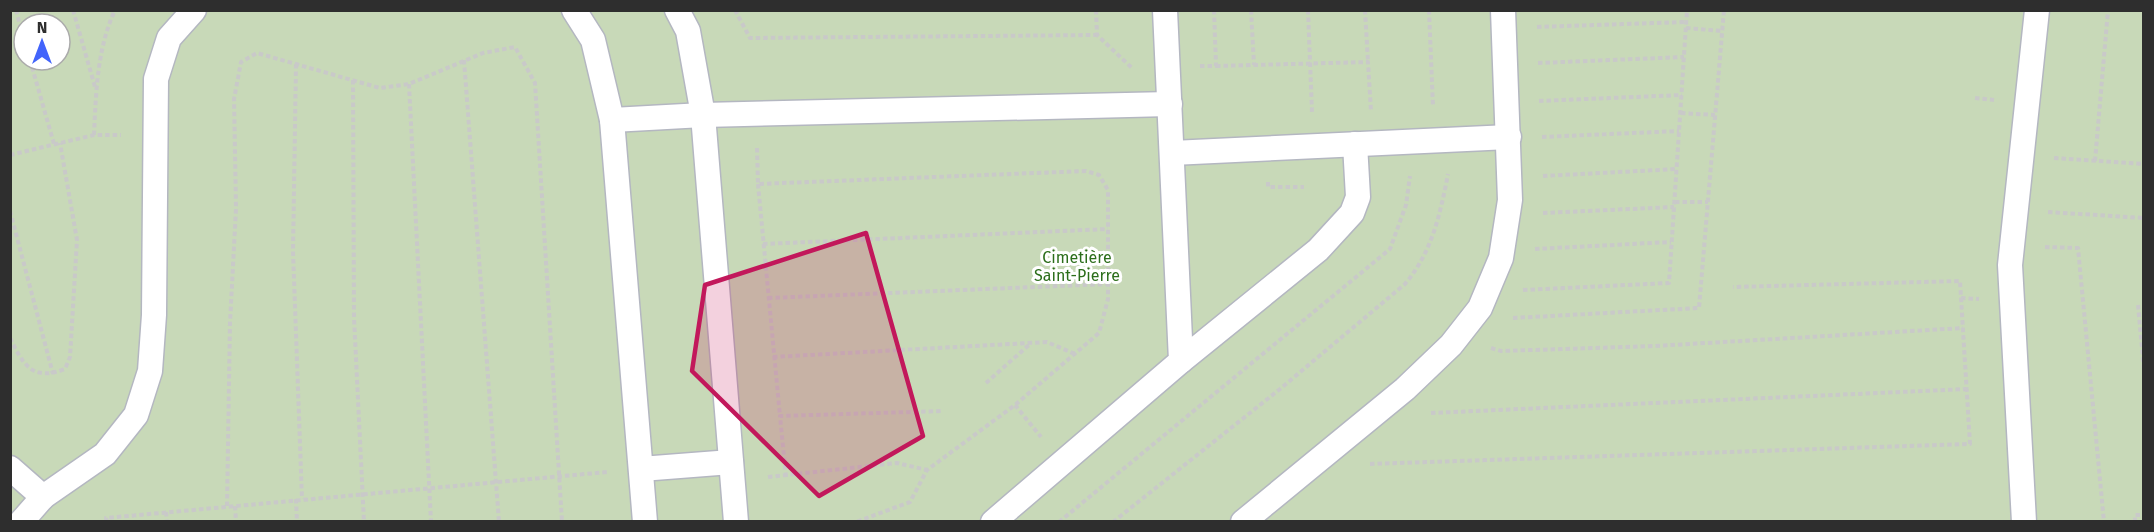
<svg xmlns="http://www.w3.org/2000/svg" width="2154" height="532" viewBox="0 0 2154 532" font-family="'Fira Sans',sans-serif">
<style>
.cemetery{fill:#c8d9b8;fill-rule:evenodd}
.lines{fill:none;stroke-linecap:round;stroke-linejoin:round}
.lane-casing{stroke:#b4b7c1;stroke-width:27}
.path{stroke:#c9c9c9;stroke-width:4;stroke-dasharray:4.5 3;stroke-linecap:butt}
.lane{stroke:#fff;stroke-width:24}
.marked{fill:#c2185b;fill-opacity:0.2;stroke:#c2185b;stroke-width:4.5;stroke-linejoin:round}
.labels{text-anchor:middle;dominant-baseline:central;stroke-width:6;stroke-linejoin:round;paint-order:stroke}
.park-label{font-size:16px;fill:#2c6e1b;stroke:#fff}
</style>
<rect width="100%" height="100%" fill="#efe9e1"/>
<!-- cemetery -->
<path class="cemetery" d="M11 11H2143V521H11ZM24 24H60V60H24Z"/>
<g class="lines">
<!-- lane casing -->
<g class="lane-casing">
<g id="lane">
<path d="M574 10 593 40 612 120 645 522"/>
<path d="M677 10 688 31 703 115 736 522"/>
<path d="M612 120 703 115 1170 104"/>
<path d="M1172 153 1509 137"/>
<path d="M1181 361 1318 250 1352 213 1358 197 1355 144"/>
<path d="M10 468 43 497"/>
<path d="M641 469 731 462"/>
<path d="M21 522 43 497 105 454 136 415 150 371 154 315 156 79 169 38 194 10"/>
<path d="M993 522 1181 361 1165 10"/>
<path d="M1243 522 1405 389 1451 345 1480 308 1501 258 1510 200 1503 10"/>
<path d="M2024 522 2010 265 2037 10"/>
</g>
</g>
<!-- path -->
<g class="path">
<path d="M16 10 24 40"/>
<path d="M73 10 95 87"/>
<path d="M735 10 750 38 1097 35"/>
<path d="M1096 10 1097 35 1132 68"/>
<path d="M1251 10 1254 65"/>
<path d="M1308 10 1312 112"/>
<path d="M1365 10 1368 62"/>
<path d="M1429 10 1433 107"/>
<path d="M1537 27 1687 22"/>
<path d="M1686 28 1722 31"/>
<path d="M30 60 54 144"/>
<path d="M464 60 499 522"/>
<path d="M1538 63 1684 57"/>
<path d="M296 64 293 251 302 499"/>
<path d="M1200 66H1216L1214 10"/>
<path d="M1216 66 1368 62 1371 111"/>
<path d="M353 80 354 318 364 522"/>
<path d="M409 84 431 522"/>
<path d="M1975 98 1994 100"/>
<path d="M1539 101 1682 95"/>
<path d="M1681 113 1715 115"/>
<path d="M94 135C96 92 97 49 115 10"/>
<path d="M1542 137 1679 131"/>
<path d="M757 148 758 184 1086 171 1099 175 1108 190V299L1099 333 1015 405 927 470 910 502 856 522"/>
<path d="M10 155 94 135H121"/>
<path d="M2054 158 2144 164"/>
<path d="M2095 161 2108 10"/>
<path d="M1543 176 1677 169"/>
<path d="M1268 182V187H1304"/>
<path d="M758 184 780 416"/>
<path d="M1675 202H1708"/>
<path d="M10 211 53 374"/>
<path d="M2048 212 2144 218"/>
<path d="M1543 213 1674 207"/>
<path d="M763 244 1108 229"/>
<path d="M2045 247 2078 248 2104 522"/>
<path d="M1535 249 1671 242"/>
<path d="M1523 290 1669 283 1687 10"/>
<path d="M768 298 1108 284"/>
<path d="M1961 298 1979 299"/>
<path d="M2138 305 2144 370"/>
<path d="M1513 318 1699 308 1724 10"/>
<path d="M10 338C23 364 32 382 65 369L70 357 77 240 60 143"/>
<path d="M1491 348 1501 351 1655 346 1963 328"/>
<path d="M773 357 1047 342 1075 354"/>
<path d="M986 383 1030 344"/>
<path d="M1015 405 1041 437"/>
<path d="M1431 413 1967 389"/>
<path d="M1370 464 1970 444 1960 281 1733 287"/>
<path d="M768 477 897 463 927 470"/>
<path d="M786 477 780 416 943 411"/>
<path d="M296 499 297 522"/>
<path d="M227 506 230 323 236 209 234 99 241 62 257 53 380 88 409 84 483 53 515 47 535 83 562 522"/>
<path d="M235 506 236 522"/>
<path d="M166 512 167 522"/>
<path d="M107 522 106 518 607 472"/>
<path d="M1059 522 1390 249 1406 205 1410 176"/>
<path d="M1113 522 1280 389 1405 284C1432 252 1440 215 1448 174"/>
<path d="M2135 522V515H2144"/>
</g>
<!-- lane -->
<use href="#lane" class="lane"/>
</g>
<!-- marked area -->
<path class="marked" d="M866 233 923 436 819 496 692 371 705 285Z"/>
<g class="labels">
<!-- park labels -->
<g class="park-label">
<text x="1077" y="257">Cimetière<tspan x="1077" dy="18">Saint-Pierre</tspan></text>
</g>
</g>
<!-- border -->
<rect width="2154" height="532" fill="none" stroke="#2e2e2e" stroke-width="24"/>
<!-- north arrow -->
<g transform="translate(42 42)"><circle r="28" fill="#ffffff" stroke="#ababab" stroke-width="1.5"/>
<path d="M0-4.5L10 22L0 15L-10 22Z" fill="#4264fb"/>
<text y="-9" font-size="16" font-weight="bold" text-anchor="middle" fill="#2e2e2e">N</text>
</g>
</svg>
